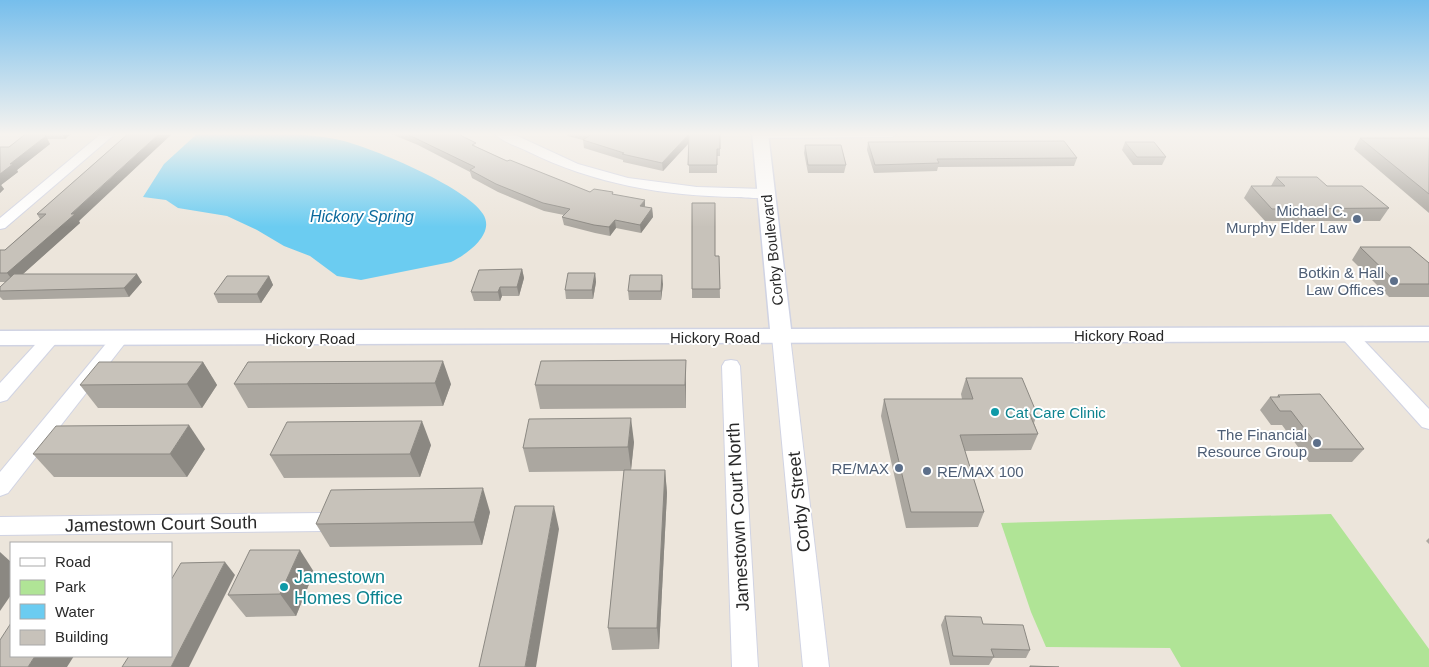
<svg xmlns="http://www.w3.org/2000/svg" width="1429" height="667" viewBox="0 0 1429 667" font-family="Helvetica,sans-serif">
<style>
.green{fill:#b0e496}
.water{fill:#6bccf1}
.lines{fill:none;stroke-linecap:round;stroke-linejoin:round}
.minor-casing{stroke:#d0d3e3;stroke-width:2}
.tertiary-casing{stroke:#d0d3e3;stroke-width:3}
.minor{fill:#fff;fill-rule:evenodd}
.tertiary{fill:#fff;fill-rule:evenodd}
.wall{fill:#aba7a0}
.shaded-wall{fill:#8b8882}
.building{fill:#c7c2ba;stroke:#8b8882}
.service-dot{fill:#5c6f8a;stroke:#fff;stroke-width:2}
.culture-dot{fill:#0f9aa8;stroke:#fff;stroke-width:2}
.labels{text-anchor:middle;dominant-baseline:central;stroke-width:4;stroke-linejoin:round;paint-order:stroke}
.service-label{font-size:15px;fill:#4e5e75;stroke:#fff;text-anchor:end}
.street-label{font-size:15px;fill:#292929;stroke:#fff}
.culture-label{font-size:15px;fill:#0d838f;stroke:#fff;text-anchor:start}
.water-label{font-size:16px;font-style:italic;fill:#0a699c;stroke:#fff}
.near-street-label{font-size:18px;fill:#292929;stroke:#fff}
.near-culture-label{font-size:18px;fill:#0d838f;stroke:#fff;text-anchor:start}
</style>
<rect width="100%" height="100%" fill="#ece5db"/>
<!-- green -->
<path class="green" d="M1331 514 1429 649V667H1181L1170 648 1046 647 1031 612 1001 523Z"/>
<!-- water -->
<path class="water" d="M198 133C244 133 290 131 335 139 367 145 467 187 483 214 496 234 466 255 451 262L361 280 337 276 310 256 284 246 257 230 227 216 178 208 166 200 143 197 164 164Z"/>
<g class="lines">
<!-- minor casing -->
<g class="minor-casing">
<g id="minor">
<path d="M102 133H116L5 228 0 229V218Z"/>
<path d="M494 133H511L578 164 628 178 697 187 766 189 773 193C767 201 746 197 737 197 663 196 594 184 527 151 517 146 502 142 494 133Z"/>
<path d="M754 133H898L892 137 760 138 756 137Z"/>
<path d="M1348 328 1354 330 1429 409V429L1422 427 1342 338 1339 334 1342 330Z"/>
<path d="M781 330 787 332 790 336 829 667H803L772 336 775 332Z"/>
<path d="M51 332 57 334 60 338 57 342 7 400 0 402V383L45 334Z"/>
<path d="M120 332 126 334 129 338 126 342 8 493 0 496V472L114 334Z"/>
<path d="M731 360 737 361 740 366 758 667H732L722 366 725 361Z"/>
<path d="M323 513 331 515 334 522 331 529 323 531 0 535V517Z"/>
</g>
</g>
<!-- tertiary casing -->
<g class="tertiary-casing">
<path id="tertiary" d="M752 133H768L791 329 1429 327V341L0 345V331L770 329Z"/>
</g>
<!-- minor -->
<use href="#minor" class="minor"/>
<!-- tertiary -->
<use href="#tertiary" class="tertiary"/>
</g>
<!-- wall -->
<g class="wall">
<path d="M27 133H72L65 139H47L50 144 17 170 18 172 1 185 4 189 0 193V147H9Z"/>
<path d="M129 133 79 221 80 223 23 274 142 282 129 297 3 300 0 297V287L6 282H0V250H5L40 219 37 214Z"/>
<path d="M389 133H456L477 147 507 161 590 192H613V195L645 207 652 208 653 217 641 233 616 228 610 236 595 233 564 225 562 217 564 215 544 211 498 192 472 178 470 172 418 145Z"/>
<path d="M567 133H658L661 134 720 133V156H717V173H689V142L663 171 623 162V160L584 148 583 140 567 136Z"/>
<path d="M1360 138H1429V213L1354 149Z"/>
<path d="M868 142 1077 158 1074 166 938 167 937 171 874 173 867 150Z"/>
<path d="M1125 142 1166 157 1162 165H1133L1122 150Z"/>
<path d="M805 145 846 165 844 173H808L804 153Z"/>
<path d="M1276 177 1327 186 1389 208 1380 221H1265L1244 198 1251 186H1271Z"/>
<path d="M1360 247 1429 263V297H1389L1352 260Z"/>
<path d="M715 256H719L720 298H692V289Z"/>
<path d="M522 269 524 278 519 296H502L500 301H474L471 292Z"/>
<path d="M595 273 596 282 593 299H566L565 290Z"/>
<path d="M269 276 273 285 261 303H218L214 294Z"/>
<path d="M663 284 661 300H629L628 291Z"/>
<path d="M203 362 217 385 202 408H98L80 385Z"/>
<path d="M248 362 451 384 443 406 248 408 234 384Z"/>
<path d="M966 378 1037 414 1034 423 1038 434 1031 450 965 451 984 512 978 527 906 528 881 416 884 399H962L961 394Z"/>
<path d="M686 384V408L540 409 535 385Z"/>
<path d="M1278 395 1364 449 1352 462H1309L1282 425H1271L1260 410 1270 397H1277Z"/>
<path d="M634 442 631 470H665L667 493 659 649 612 650 608 628 624 471 529 472 523 448Z"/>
<path d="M431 445 420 477 284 478 270 455Z"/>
<path d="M205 449 187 477H54L33 454Z"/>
<path d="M490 512 482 545 330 547 316 524Z"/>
<path d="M1429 538V544L1426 541Z"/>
<path d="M314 572 296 616 246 617 228 595Z"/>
<path d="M945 616 983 624 1030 650 1026 658H993L989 665H950L941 625Z"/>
</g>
<!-- shaded-wall -->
<g class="shaded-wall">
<path d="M62 133H72L65 139Z"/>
<path d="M160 133H173L79 221 80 223 14 282 7 273Z"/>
<path d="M689 134 690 142 663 171 662 163Z"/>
<path d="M46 136 50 144 17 170 18 172 1 185 4 189 0 193V174L10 164Z"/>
<path d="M645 200V208L640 206Z"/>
<path d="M652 208 653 217 641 233 640 225Z"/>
<path d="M615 220 616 228 610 236 609 227Z"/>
<path d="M522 269 524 278 519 296 517 287Z"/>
<path d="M595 273 596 282 593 299 592 290Z"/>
<path d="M137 274 142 282 129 297 124 288Z"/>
<path d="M662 275 663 284 661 300V291Z"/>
<path d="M269 276 273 285 261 303 257 294Z"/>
<path d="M500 287 502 296 500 301 498 292Z"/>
<path d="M686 360V408L685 385Z"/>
<path d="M443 361 451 384 443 406 435 383Z"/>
<path d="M203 362 217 385 202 408 187 384Z"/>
<path d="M631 418 634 442 631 470 628 447Z"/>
<path d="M422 421 431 445 420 477 410 454Z"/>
<path d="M189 425 205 449 187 477 170 454Z"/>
<path d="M665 470 667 493 659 649 657 628Z"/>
<path d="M483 488 490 512 482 545 474 522Z"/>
<path d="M554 506 559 529 536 667H525Z"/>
<path d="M300 550 314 572 296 616 280 594Z"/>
<path d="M0 552 11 562V595L0 611Z"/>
<path d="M225 562 235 575 189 667H171Z"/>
<path d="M35 656H74L67 667H28Z"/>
</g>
<!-- building -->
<g class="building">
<path d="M27 133H44L46 136 10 164H13L0 174V147H9Z"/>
<path d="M129 133H160L71 214H75L7 273H0V250H5L46 214H37Z"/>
<path d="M405 133H456L476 143 472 145 507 161 510 160 590 192 594 189 613 192 612 194 645 200 640 206 652 208 640 225 615 220 609 227 594 225 562 217 570 209 543 203 496 184 470 170 475 167 415 138Z"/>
<path d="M584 133H658L661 134V133H720V149H717V165H688L689 134 662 163 622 154 624 153 583 140 590 135Z"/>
<path d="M1360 138H1429V194Z"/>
<path d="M1064 141 1077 158 937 159 939 163 875 165 868 142Z"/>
<path d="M1125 142H1154L1166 157H1137Z"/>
<path d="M805 145H841L846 165H808Z"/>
<path d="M1276 177H1317L1327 186H1362L1389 208 1272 209 1251 186H1285Z"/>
<path d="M692 203H715V256H719L720 289H692Z"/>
<path d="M1360 247H1410L1429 263V284H1398Z"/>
<path d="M522 269 517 287H500L498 292H471L479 270Z"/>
<path d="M568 273H595L592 290H565Z"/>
<path d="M14 274H137L124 288 0 291V287Z"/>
<path d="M630 275H662L661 291H628Z"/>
<path d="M227 276H269L257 294H214Z"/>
<path d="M686 360 685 385H535L541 361Z"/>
<path d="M443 361 435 383 234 384 248 362Z"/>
<path d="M99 362H203L187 384 80 385Z"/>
<path d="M966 378H1022L1037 414 1030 415 1038 434 960 435 984 512H911L884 399H973Z"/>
<path d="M1320 394 1364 449H1320L1291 411H1280L1270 397H1280L1278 395Z"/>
<path d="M631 418 628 447 523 448 529 419Z"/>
<path d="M422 421 410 454 270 455 287 422Z"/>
<path d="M189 425 170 454H33L56 426Z"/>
<path d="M624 470H665L657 628H608Z"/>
<path d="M483 488 474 522 316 524 331 490Z"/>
<path d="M515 506H554L525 667H479Z"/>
<path d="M250 550H300L280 594 228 595Z"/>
<path d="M225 562 171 667H122L129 656H171V580L181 563Z"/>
<path d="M945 616 981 617 983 624 1023 625 1030 650 991 649 994 657 953 656Z"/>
<path d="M11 623V656H35L28 667H0V640Z"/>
<path d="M1030 666 1059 667H1030Z"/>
</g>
<!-- sky -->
<linearGradient id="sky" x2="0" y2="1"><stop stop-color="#76beec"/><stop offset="0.59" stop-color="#f6f3ef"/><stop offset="1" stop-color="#f6f3ef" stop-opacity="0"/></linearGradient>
<rect width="1429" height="227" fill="url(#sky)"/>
<!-- markers -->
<g class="service-dot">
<circle cx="1357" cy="219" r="5"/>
<circle cx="1394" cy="281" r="5"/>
<circle cx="1317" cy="443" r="5"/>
<circle cx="899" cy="468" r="5"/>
<circle cx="927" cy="471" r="5"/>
</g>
<g class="culture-dot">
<circle cx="995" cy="412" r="5"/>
<circle cx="284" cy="587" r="5"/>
</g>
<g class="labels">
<!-- service labels -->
<g class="service-label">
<text x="1347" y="210">Michael C.<tspan x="1347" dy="17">Murphy Elder Law</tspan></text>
<text x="1384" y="272">Botkin &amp; Hall<tspan x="1384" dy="17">Law Offices</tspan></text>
<text x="1307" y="434">The Financial<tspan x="1307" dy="17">Resource Group</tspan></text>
<text x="889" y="468">RE/MAX</text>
<text x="937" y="471" text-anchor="start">RE/MAX 100</text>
</g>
<!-- street labels -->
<g class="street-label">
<text transform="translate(772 250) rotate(-96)">Corby Boulevard</text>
<text x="1119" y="335">Hickory Road</text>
<text x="715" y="337">Hickory Road</text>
<text x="310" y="338">Hickory Road</text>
</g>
<!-- culture labels -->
<g class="culture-label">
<text x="1005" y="412">Cat Care Clinic</text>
</g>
<!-- water labels -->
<g class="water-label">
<text x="362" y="216">Hickory Spring</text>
</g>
<!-- near-street labels -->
<g class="near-street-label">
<text transform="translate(799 502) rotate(-96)">Corby Street</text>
<text transform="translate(738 517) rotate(-93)">Jamestown Court North</text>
<text transform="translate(161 524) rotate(-1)">Jamestown Court South</text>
</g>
<!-- near-culture labels -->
<g class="near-culture-label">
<text x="294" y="577">Jamestown<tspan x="294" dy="21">Homes Office</tspan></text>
</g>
</g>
<!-- legend -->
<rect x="10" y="542" width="162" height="115" fill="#ffffff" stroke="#a9a9a9"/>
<rect x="20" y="558" width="25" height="8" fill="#ffffff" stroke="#a9a9a9"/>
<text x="55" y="567" font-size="15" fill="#292929">Road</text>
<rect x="20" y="580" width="25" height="15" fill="#b0e496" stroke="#a9a9a9"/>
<text x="55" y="592" font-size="15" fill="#292929">Park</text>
<rect x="20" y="604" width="25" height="15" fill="#6bccf1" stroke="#a9a9a9"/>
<text x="55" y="617" font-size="15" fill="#292929">Water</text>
<rect x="20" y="630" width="25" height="15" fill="#c7c2ba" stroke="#a9a9a9"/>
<text x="55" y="642" font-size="15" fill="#292929">Building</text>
</svg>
